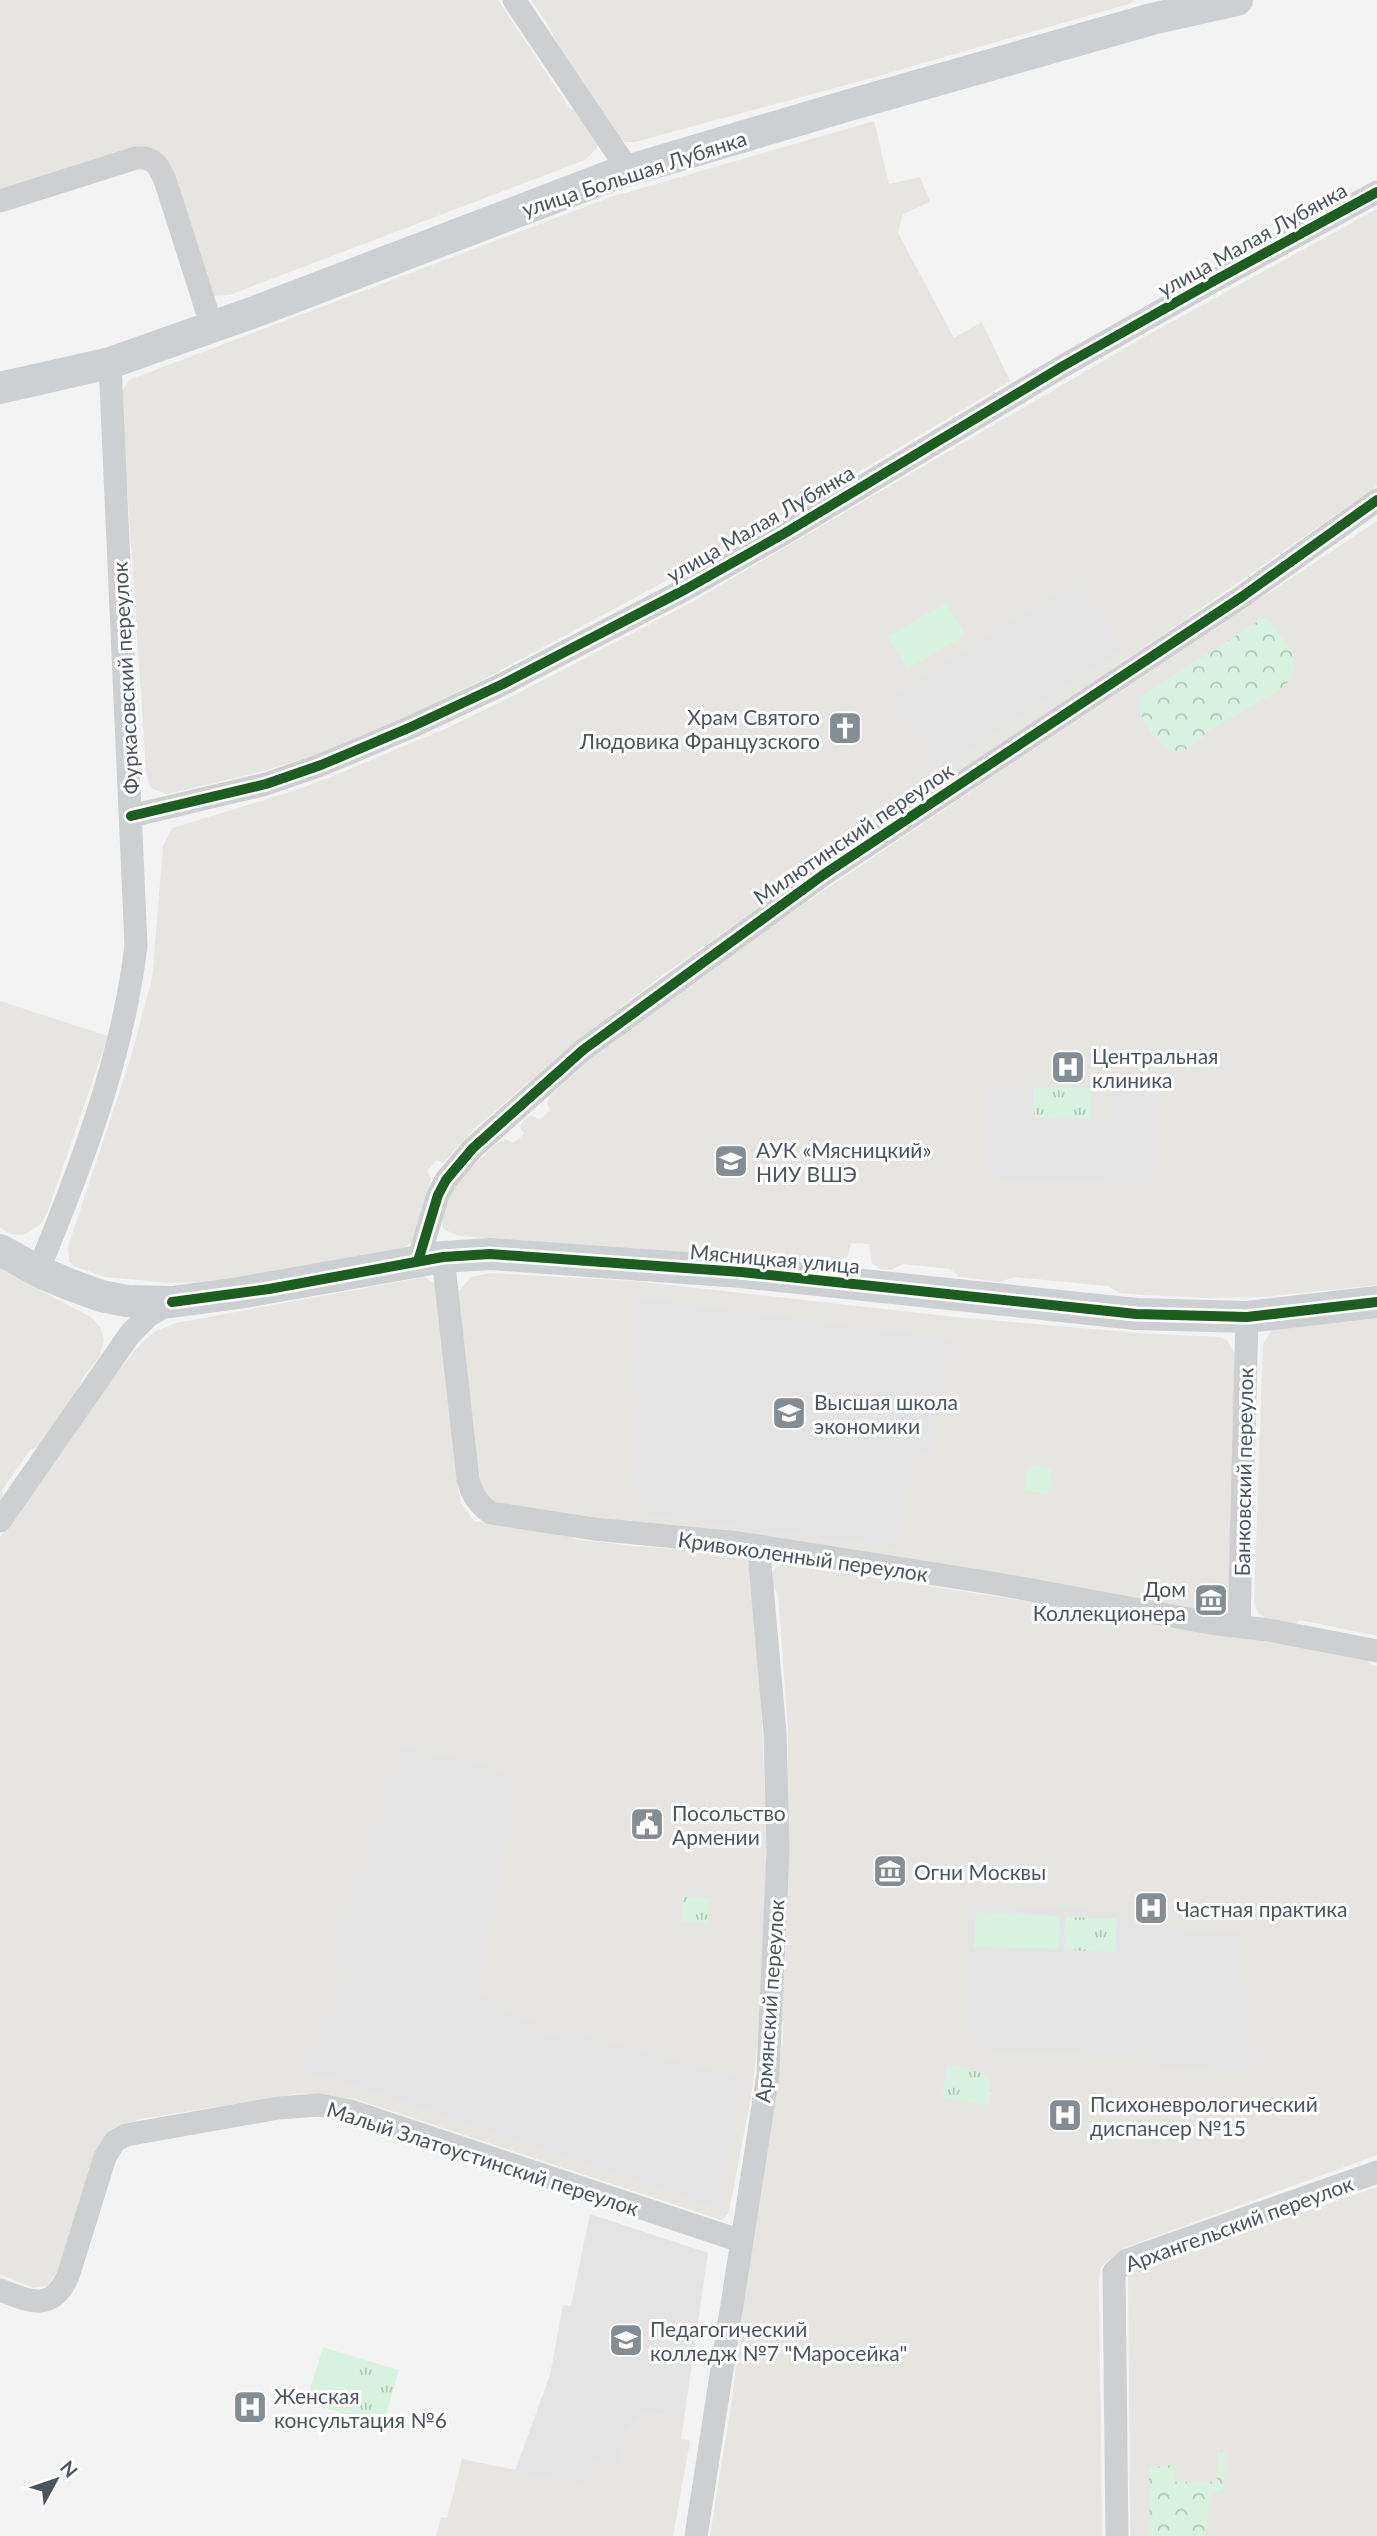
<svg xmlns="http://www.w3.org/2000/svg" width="1377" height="2536" viewBox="0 0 1377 2536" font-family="Lato,sans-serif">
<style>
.commercial{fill:#e6e5e2}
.education{fill:#e5e4e5}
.grass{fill:url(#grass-tufts)}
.forest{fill:url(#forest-crowns)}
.pitch{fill:#d8f2e0}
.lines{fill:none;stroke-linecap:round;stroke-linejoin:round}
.minor{stroke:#cdcfd1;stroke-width:23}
.secondary{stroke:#cdd0d3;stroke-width:32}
.cycleway-casing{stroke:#fff;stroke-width:15}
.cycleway{stroke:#1b5e20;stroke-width:10}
.labels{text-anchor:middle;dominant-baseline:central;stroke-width:6;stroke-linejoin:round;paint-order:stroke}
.street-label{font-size:21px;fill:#495660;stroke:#fff}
.poi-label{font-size:21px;fill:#495660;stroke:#fff;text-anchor:start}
</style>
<defs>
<pattern id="grass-tufts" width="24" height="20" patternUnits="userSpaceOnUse" patternTransform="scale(1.75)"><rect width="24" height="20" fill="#d8f2e0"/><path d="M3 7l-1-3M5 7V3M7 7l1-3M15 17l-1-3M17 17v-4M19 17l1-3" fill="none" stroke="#b1c7b9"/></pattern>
<pattern id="forest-crowns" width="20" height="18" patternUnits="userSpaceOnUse" patternTransform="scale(1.75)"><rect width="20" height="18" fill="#d8f2e0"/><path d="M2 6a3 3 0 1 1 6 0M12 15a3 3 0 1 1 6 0" fill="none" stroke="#b1c7b9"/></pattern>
</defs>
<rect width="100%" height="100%" fill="#f3f3f3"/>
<!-- commercial -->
<g class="commercial">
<path d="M0 0H498L570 109 581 112 597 140V148L585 160 229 295 215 296 211 294 164 162 0 193Z"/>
<path d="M531 0H1134L1132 3 868 79 635 142H625L617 138 572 73 548 25Z"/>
<path d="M874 121 889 184 920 177 930 202 903 214 898 233 954 338 982 322 1010 381 865 468 686 570 492 675 410 715 318 754 264 771 167 794 153 789 149 784 146 770 121 394 129 380 611 197Z"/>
<path d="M1377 209V486L1174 627 816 867 660 977 576 1041 474 1129 443 1163 436 1160 432 1165 427 1171 431 1179 415 1239 404 1248 240 1278 200 1282 171 1283 105 1277 74 1266 69 1261 68 1247 130 1060 152 979 163 846 172 828 287 793 326 779 447 728 509 698 692 602 1144 337Z"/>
<path d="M1377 521V1285L1262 1297 1207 1298 1143 1295 1119 1293 1108 1286 1014 1277 1000 1282 960 1277 950 1269 903 1264 891 1270 880 1269 872 1263 869 1244 851 1243 848 1255 838 1264 460 1236 445 1230 442 1226V1214L452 1193 462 1177 497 1143 506 1139 513 1143 524 1134 520 1127 524 1119 532 1115 540 1120 550 1110 547 1103 551 1095 590 1059 742 946 1025 755Z"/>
<path d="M0 1001 108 1036 47 1213 40 1225 23 1235 10 1234 0 1227Z"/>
<path d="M0 1269 91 1317 100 1327 104 1340 99 1357 83 1377 76 1394 39 1447 31 1449 2 1490 3 1499 0 1503Z"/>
<path d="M491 1273 634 1281 955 1317 1138 1333 1220 1337 1227 1340 1236 1355 1228 1607 1222 1614 504 1508 488 1499 480 1481 458 1296 459 1291 471 1277Z"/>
<path d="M425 1277 435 1284 458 1489 461 1503 474 1521 568 1533 574 1539 634 1546 686 1550 694 1545 747 1556 749 1560 760 1679 767 1843 759 2034 752 2091 729 2212 722 2220 718 2219 355 2099 300 2093 141 2119 116 2127 109 2131 98 2146 57 2272 52 2280 47 2286 33 2288 0 2274V1537L111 1380 144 1340 156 1331 176 1323Z"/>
<path d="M1377 1315V1636L1300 1620 1292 1626 1271 1621 1258 1613 1254 1603 1263 1344 1271 1331 1279 1327Z"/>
<path d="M787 1560 803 1562 810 1568 1033 1602 1185 1630 1191 1626 1366 1656 1371 1665 1377 1666V2155L1124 2248 1105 2263 1101 2268 1099 2281 1102 2536H710L732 2399 751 2247 783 2038V2023L776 2016 777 1979 785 1971 788 1731 778 1593 771 1586 772 1574 775 1568Z"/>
<path d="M1377 2187V2536H1130L1128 2275 1133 2271Z"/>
<path d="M645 2413 684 2419 681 2439 690 2441 673 2536H436L441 2517 447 2518 462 2459 541 2475 592 2460 621 2466 628 2430Z"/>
</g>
<!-- education -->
<g class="education">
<path d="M1076 581 1121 650 939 770 890 697Z"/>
<path d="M987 1086 1034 1087V1117L1109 1120 1111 1089 1159 1091 1155 1179 1149 1184 994 1178 985 1165Z"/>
<path d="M633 1297 952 1339 932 1455 915 1453 898 1547 643 1514V1501L629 1484 638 1398 629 1396Z"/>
<path d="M399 1746 488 1765 506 1776 516 1792 479 1990 484 1997 499 2002 497 2009 535 2022 533 2030 564 2040 568 2030 705 2069 742 2076 720 2209 322 2074H304L346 1964 326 1957 351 1893Z"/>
<path d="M965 1903 1133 1913V1923L1139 1928 1242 1933V1983H1246L1253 2074 1152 2065 1150 2055 991 2053 964 2022Z"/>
<path d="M590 2214 708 2253 684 2419 645 2413 628 2430 621 2466 592 2461 588 2484 515 2471 550 2375 563 2305 571 2306Z"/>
</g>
<!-- grass -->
<g class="grass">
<path d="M1034 1087 1091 1088V1119L1034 1117Z"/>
<path d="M683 1896 709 1899 707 1923 681 1921Z"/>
<path d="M1066 1917 1117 1919 1115 1952 1064 1950Z"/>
<path d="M948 2065 982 2073 991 2082 989 2105 942 2097Z"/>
<path d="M361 2359 399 2370 383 2425 345 2414Z"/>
</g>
<!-- forest -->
<g class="forest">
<path d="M1265 617 1294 653 1292 677 1284 687 1219 725 1189 748 1176 753C1156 744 1136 720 1140 697Z"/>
<path d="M1225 2450 1224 2487 1210 2495 1205 2536H1150L1149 2468 1173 2465 1175 2482H1217L1218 2453Z"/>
</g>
<!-- pitch -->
<g class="pitch">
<path d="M946 603 965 635 907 669 888 636Z"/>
<path d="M1028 1465 1052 1469 1048 1494 1024 1490Z"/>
<path d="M976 1912 1060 1916 1058 1949 974 1946Z"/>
<path d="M323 2347 361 2359 345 2414 306 2402Z"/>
</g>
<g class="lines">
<!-- minor -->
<g class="minor">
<path d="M514 0 629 171"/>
<path d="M0 201 136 158C155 156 160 168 166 183L212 327"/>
<path d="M131 816 266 784 321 765 411 727 503 684 686 589 785 533 1063 366 1212 282 1377 192"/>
<path d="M443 1257 468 1479C472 1495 478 1504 491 1513L594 1529 739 1543 998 1584 1210 1623 1269 1630 1377 1651"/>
<path d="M418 1261 438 1195 446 1180 473 1148 583 1050 823 875 1243 596 1377 500"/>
<path d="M38 1271C81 1167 123 1057 136 945L110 363"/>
<path d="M0 1521 130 1334 148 1316 172 1302"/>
<path d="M1239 1626 1247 1317"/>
<path d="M0 2290C31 2302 52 2312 68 2276L105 2157 115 2141 126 2135 278 2108 319 2105 350 2111 741 2241"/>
<path d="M696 2536 768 2074 778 1850 775 1733 760 1564 761 1547"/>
<path d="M1117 2536 1114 2272 1127 2260 1377 2172"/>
</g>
<!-- secondary -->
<g class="secondary">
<path d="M0 388 110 363 257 311 613 175 846 106 1152 19 1237 0"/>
<path d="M0 1250 38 1271 68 1284 101 1296 127 1301 172 1302 239 1293 443 1257 490 1254 741 1272 1136 1314 1247 1317 1377 1302"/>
</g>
<!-- cycleway casing -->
<g class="cycleway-casing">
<g id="cycleway">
<path d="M131 816 266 784 321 765 411 727 503 684 686 589 785 533 1063 366 1212 282 1377 192"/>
<path d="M418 1261 438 1195 446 1180 473 1148 583 1050 823 875 1243 596 1377 500"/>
<path d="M172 1302 269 1289 443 1257 490 1254 741 1272 1136 1314 1247 1317 1377 1302"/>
</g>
</g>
<!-- cycleway -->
<use href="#cycleway" class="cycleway"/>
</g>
<!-- icons -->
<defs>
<g id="church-square" transform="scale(1.75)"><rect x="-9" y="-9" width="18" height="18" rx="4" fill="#848d93" stroke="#fff"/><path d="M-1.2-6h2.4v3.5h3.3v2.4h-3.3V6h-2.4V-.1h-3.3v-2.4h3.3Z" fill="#fff"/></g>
<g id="hospital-square" transform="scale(1.75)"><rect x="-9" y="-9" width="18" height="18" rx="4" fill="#848d93" stroke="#fff"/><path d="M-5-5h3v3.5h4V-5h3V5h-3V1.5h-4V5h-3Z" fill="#fff"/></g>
<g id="university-square" transform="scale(1.75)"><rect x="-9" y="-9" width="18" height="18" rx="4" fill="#848d93" stroke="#fff"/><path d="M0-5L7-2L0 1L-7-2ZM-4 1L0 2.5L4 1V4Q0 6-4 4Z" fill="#fff"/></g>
<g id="museum-square" transform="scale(1.75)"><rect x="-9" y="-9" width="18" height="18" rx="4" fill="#848d93" stroke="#fff"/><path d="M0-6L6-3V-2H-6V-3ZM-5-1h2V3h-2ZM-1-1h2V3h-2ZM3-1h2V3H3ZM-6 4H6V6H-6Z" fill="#fff"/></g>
<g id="civic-square" transform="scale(1.75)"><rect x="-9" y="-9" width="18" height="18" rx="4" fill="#848d93" stroke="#fff"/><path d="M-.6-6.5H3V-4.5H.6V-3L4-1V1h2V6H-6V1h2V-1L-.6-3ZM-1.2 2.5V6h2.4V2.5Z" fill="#fff"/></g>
</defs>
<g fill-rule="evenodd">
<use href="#church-square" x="845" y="728"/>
<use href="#hospital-square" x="1068" y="1067"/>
<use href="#university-square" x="731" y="1161"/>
<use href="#university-square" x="789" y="1413"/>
<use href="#museum-square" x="1211" y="1600"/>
<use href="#civic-square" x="647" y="1824"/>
<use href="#museum-square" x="890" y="1871"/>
<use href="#hospital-square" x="1151" y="1908"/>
<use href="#hospital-square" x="1065" y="2115"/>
<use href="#university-square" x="626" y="2340"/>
<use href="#hospital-square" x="250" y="2407"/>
</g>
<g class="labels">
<!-- street labels -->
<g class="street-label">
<text transform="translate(634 173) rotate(-18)">улица Большая Лубянка</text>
<text transform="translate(1252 239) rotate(-29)">улица Малая Лубянка</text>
<text transform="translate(760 523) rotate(-30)">улица Малая Лубянка</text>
<text transform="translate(125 678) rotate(-93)">Фуркасовский переулок</text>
<text transform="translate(853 833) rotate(-34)">Милютинский переулок</text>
<text transform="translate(775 1258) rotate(5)">Мясницкая улица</text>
<text transform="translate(1243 1472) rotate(-89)">Банковский переулок</text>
<text transform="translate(803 1556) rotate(8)">Кривоколенный переулок</text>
<text transform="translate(769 2001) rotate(-86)">Армянский переулок</text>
<text transform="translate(483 2158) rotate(18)">Малый Златоустинский переулок</text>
<text transform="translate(1239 2223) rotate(-20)">Архангельский переулок</text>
</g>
<!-- poi labels -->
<g class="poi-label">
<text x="820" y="716" text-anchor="end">Храм Святого<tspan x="820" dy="24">Людовика Французского</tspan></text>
<text x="1092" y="1055">Центральная<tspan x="1092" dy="24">клиника</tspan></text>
<text x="756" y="1149">АУК «Мясницкий»<tspan x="756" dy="24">НИУ ВШЭ</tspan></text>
<text x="814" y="1401">Высшая школа<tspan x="814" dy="24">экономики</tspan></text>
<text x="1186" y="1588" text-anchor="end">Дом<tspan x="1186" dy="24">Коллекционера</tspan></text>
<text x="672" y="1812">Посольство<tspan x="672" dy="24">Армении</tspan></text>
<text x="914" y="1871">Огни Москвы</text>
<text x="1176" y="1908">Частная практика</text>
<text x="1090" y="2103">Психоневрологический<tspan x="1090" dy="24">диспансер №15</tspan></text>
<text x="650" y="2328">Педагогический<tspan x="650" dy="24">колледж №7 "Маросейка"</tspan></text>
<text x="274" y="2395">Женская<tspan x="274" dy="24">консультация №6</tspan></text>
</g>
</g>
<!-- north arrow -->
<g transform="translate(56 2480) rotate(50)" stroke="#ffffff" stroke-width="5" paint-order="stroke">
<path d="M0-5L12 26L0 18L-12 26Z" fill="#495660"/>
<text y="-10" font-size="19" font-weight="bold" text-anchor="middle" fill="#495660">N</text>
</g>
</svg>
